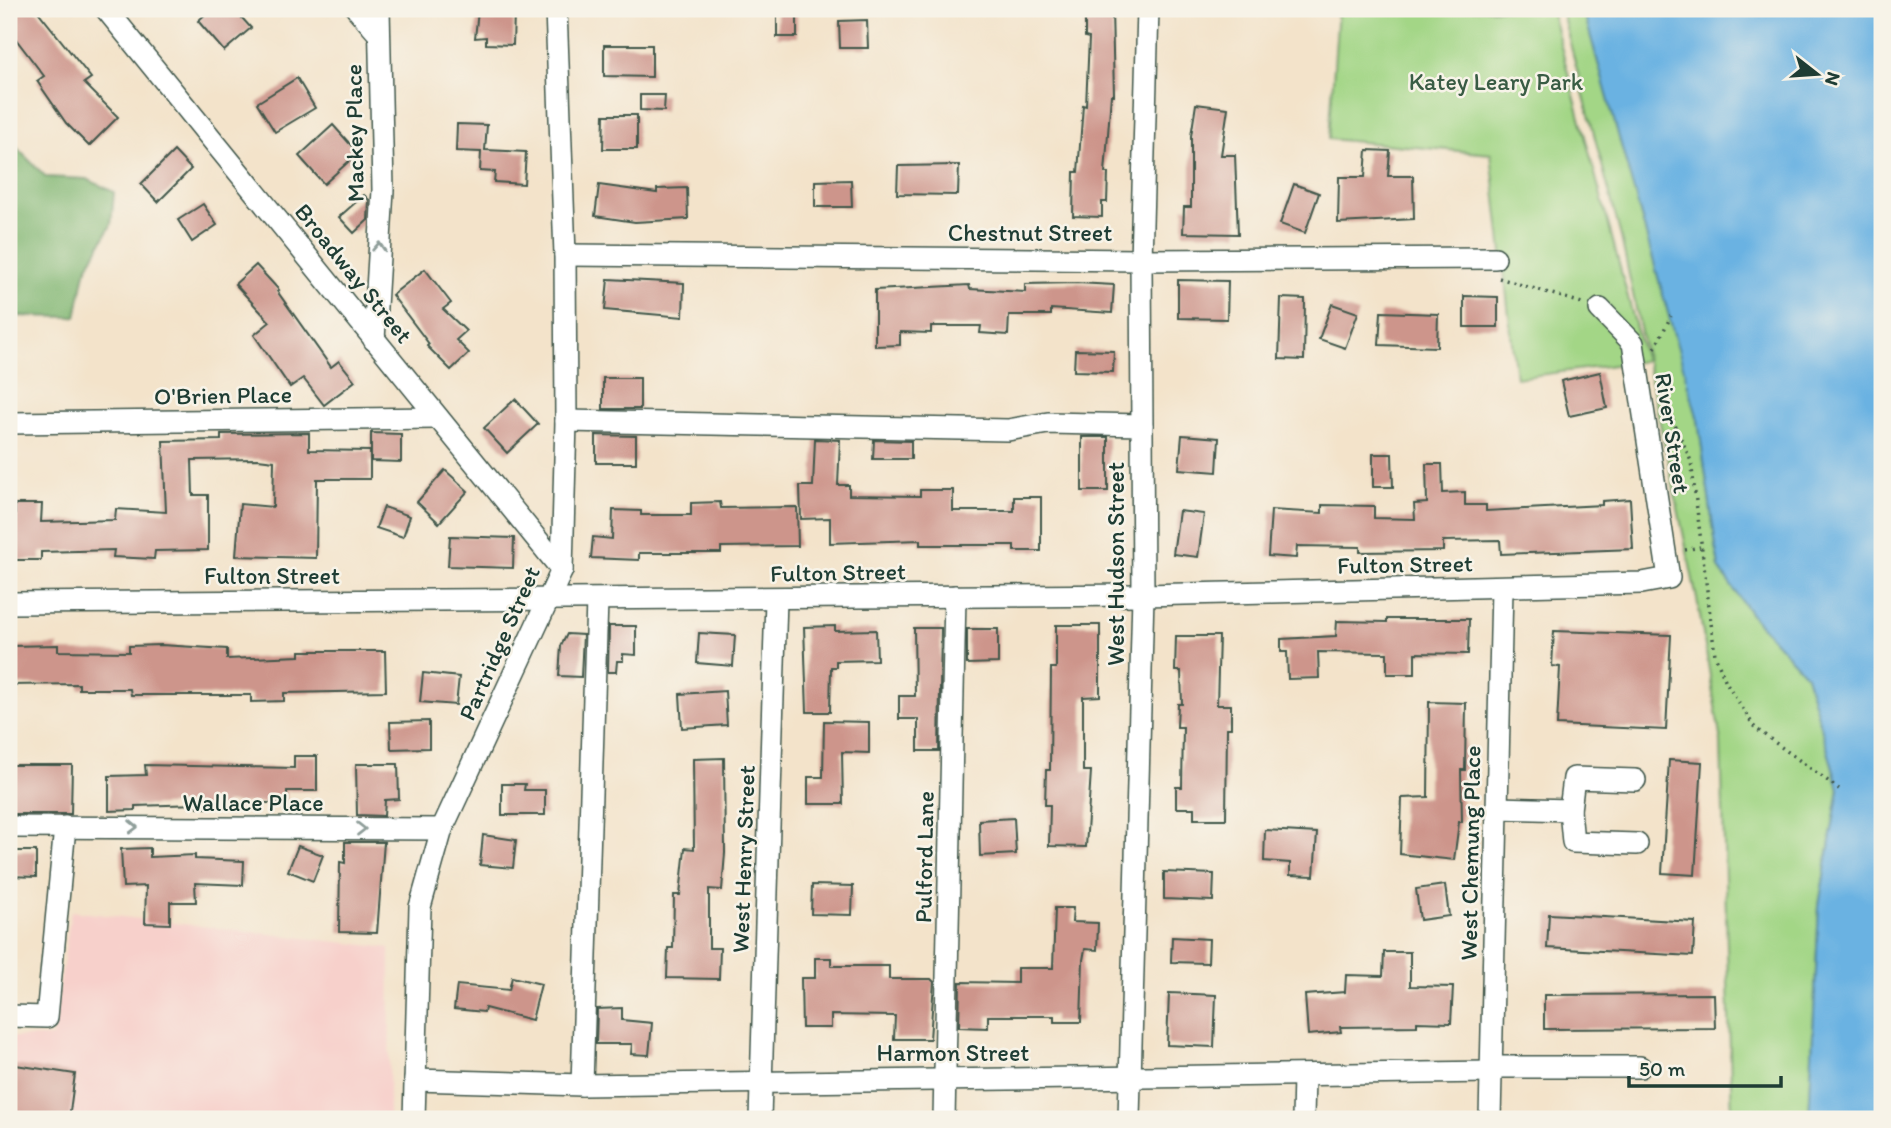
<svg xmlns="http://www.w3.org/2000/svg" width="1891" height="1128" viewBox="0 0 1891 1128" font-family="Itim,sans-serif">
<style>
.built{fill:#f7d0cb}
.green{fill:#a3d686;stroke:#618a5d;stroke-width:2}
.forest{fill:#82b773;stroke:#507a54;stroke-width:2}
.water{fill:#6ab2e2;stroke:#44788b;stroke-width:2}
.building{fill:#cd958b}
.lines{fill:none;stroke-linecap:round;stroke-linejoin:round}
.minor-casing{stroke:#3f564a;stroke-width:24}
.path{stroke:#3f564a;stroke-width:3.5;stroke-dasharray:2 5;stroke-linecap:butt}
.minor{stroke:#fff;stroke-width:21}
.oneway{stroke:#8f9e9a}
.labels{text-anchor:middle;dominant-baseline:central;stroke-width:5;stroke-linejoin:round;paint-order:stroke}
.park-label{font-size:24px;fill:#395c44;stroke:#f7f3e8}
.street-label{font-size:24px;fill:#1f3d34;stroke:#f7f3e8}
</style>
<rect width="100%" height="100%" fill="#f7f3e8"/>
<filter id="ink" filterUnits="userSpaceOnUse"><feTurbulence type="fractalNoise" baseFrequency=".0143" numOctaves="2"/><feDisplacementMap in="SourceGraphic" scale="14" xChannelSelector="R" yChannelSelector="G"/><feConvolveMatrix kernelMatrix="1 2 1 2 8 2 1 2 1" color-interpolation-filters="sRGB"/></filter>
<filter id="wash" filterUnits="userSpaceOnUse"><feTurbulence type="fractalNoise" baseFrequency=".00686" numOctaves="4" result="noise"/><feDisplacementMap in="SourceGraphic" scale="28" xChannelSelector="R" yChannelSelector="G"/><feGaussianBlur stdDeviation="1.57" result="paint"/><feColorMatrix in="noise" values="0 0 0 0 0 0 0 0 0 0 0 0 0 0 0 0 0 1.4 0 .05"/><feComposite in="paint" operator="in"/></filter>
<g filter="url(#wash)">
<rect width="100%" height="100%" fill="#f3e3ca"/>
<!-- built -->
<path class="built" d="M71 911 390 948 389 1119H9V1037H52Z"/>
<!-- green -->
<g class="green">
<path d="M1338 9H1551L1645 361 1516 378 1491 154 1329 139Z"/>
<path d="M1561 9H1583L1698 420 1719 568 1753 617 1806 675 1839 789 1819 905 1809 1119H1732L1721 742 1698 604 1621 237Z"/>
</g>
<!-- forest -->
<path class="forest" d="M9 140 46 177 87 179 114 192 111 225 85 272 76 317 9 316Z"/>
<!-- water -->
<path class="water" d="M1583 9H1882V1119H1809L1819 905 1839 789 1806 675 1753 617 1719 568 1698 420Z"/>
<g id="blocks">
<!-- building -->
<g class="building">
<path d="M9 9H36L91 78 84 83 118 117 89 146 66 123 37 81 44 76 9 30Z"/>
<path d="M211 9H234L251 28 224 51 198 21Z"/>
<rect x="777" y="9" width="20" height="28"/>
<path d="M1085 9H1112L1114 95H1111L1105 173H1108L1107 202H1102V217L1073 216 1074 172H1078L1083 105 1086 106 1089 38 1085 37Z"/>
<path d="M478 11 514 13 513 45 486 44V37L475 38Z"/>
<path d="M867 20 868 48H840L839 21Z"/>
<path d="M604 45H652V77L604 76Z"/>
<path d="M297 78 315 108 275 132 257 103Z"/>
<path d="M640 95H665L664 111 640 110Z"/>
<path d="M1196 104 1228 108 1221 155H1235L1238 234 1183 233 1184 207H1191V136Z"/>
<path d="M604 115H637V149H603Z"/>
<path d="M457 124 487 125 485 150 526 152 524 184 494 182 495 172 480 171 481 152 456 151Z"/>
<path d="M333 125 358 153 324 184 299 156Z"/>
<path d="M1367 150 1390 151 1388 176H1413L1414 219 1338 223 1339 177H1365Z"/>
<path d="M174 151 191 169 158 202 141 184Z"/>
<path d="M959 165 958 195 897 194 898 166Z"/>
<path d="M851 180 852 207H815V181Z"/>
<path d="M1294 184 1319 193 1305 233 1280 224Z"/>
<path d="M599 185 657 193V189L687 188 688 219 635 222 595 216Z"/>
<path d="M364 195 369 200 368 220 354 233 339 217Z"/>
<path d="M203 204 217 225 192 242 178 220Z"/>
<path d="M256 265 279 290 277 291 331 367 339 361 355 381 324 405 303 378 290 387 254 335 270 322 235 284Z"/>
<path d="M425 269 451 303 443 309 466 331 456 340 469 353 451 370 427 346 429 344 392 295Z"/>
<path d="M608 279 684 283 683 317 605 310Z"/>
<path d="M1178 280 1228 281 1227 319 1178 318Z"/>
<path d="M1077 283 1114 285 1112 313 1051 309V315H1009L1008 335 980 333 981 326H931V333L900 332V345L875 346V290L969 285 970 289 1025 292V284Z"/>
<path d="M1464 296 1498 297V327H1464Z"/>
<path d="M1281 298 1305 299 1304 360 1279 359Z"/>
<path d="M1332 304 1358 313 1345 348 1319 339Z"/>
<path d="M1381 312 1438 314 1437 347 1379 345Z"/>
<path d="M1075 350 1114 351 1113 372 1074 371Z"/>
<path d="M1600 372 1607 408 1569 416 1561 381Z"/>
<rect x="603" y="378" width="37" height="31"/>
<path d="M515 399 538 424 507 453 484 428Z"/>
<path d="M309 433V450L370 451V479H317L316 558 236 556 240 504 273 507 274 461 258 459 192 460 193 495H208V550L155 551 154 559 113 557 114 550 41 552V560H15V504H42L41 522 115 520 116 509 166 512 163 441 221 440V434Z"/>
<path d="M371 433 401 434V462L371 461Z"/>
<path d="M596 435 636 436V463H596Z"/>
<path d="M1182 435 1219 438 1217 472 1179 469Z"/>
<rect x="1082" y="437" width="26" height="54"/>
<path d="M815 439 840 440 838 485H849V495L920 496V490H953V511H1014V497H1041V551H1014V545H920V540L830 543V518L801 519 800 486H813Z"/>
<path d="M874 440 911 441V459H873Z"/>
<path d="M1373 454H1392L1393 487H1373Z"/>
<path d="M1426 464H1442L1443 493 1465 492V505H1486V511L1602 505V501L1630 499 1633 549 1501 554 1500 540 1443 541V551L1360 552V547L1297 546 1296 558 1268 556 1271 510 1322 513V505L1374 506V518L1415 519 1414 504 1427 503Z"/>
<path d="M445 470 468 491 439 523 417 502Z"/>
<path d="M720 502 721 508 797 507 798 546 721 547V553H639V560L591 558 593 537 612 539 613 510 641 511V515H691V503Z"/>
<path d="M384 507 410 516 403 537 376 528Z"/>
<path d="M1179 511 1204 514 1198 557 1173 554Z"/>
<path d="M450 536 514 538 513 568 448 566Z"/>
<path d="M1387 619H1469L1468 654 1415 653V674H1387V653L1318 652 1319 678 1288 679 1287 652H1281V639L1336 636 1337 621 1387 622Z"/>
<path d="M1056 625H1100V696L1083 697V771H1091L1086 847 1049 846 1050 805H1045L1046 770H1050L1051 668H1056Z"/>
<path d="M609 626H636V655L623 654V661H617L616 672H608Z"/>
<path d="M835 626V631L876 630 877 660 836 661V667H831L830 712H807L804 627Z"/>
<path d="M914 628H941L939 751H918V719H899V696H915Z"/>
<path d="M967 629H998V663L967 664Z"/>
<path d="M1554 631 1671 635 1666 730 1557 725 1560 667 1552 666Z"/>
<path d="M699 633 735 635 733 666 697 663Z"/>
<path d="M567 634 583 635 581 677 559 676 561 646Z"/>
<path d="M1176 636H1219L1217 705H1231V728H1227L1226 819H1194V808H1176V787H1182L1183 727H1177L1178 704H1182L1181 671H1175Z"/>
<path d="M58 645V651L129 652V646L161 645 227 649V659L300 656V651H385L386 691 284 693V701L251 702V695H131L130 689H79V684L9 685V646Z"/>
<path d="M423 673 459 677 456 705 420 702Z"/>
<path d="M725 691 727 725 682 728 680 694Z"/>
<path d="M1429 702 1466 703 1465 770H1461L1462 822H1459L1454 860 1400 854 1402 798 1428 797Z"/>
<path d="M429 721V748L391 749 390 722Z"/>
<path d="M824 721 869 722V753L842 752 843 804H808V777H823Z"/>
<path d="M294 756H317V791H287V803H225V808H198V804L135 806V810L109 811V776L146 775 145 765 294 768Z"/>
<path d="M724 758 725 853 722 890 709 889V948H720L719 979 667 978 668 948H673L674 895H680L685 848 694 849 693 759Z"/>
<path d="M1669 760 1702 762 1695 875 1662 873Z"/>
<path d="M356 764H398L399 799 385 800 384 816 357 815Z"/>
<path d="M9 765H72L71 814H9Z"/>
<path d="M502 784H525L524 790H545V815H502Z"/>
<path d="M1014 818 1016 854 980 856 979 820Z"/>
<path d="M1265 830 1317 833 1314 876 1290 875V863L1264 861Z"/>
<path d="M483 835 516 840 513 868 480 865Z"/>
<path d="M345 842H384L377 933 339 932 340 862 345 863Z"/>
<path d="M298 846 323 855 313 881 288 871Z"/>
<path d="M150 848V857L195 855V859L244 861 243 885 195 883 196 902H170V924L145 923 146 886 123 887 121 849Z"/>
<path d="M9 851H36V877L9 876Z"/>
<path d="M1164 872 1214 874 1213 901 1164 899Z"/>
<path d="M812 885 853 886 852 915 811 914Z"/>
<path d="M1445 885 1449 916 1420 920 1416 889Z"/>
<path d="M1055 908H1073L1072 922 1098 923 1097 950 1085 949 1083 960 1081 1022H1054V1016H988V1028L959 1027 960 982 1017 983V968H1053Z"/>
<path d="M1549 914 1695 922 1693 956 1547 948Z"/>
<path d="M1172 937 1209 939 1208 963 1171 962Z"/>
<path d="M1384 952H1410V986L1453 987 1451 1023 1417 1022V1026L1340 1027 1341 1032 1308 1035 1305 995 1345 992 1346 975 1383 976Z"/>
<path d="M815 958H831V966H889V979H931L934 982 930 1039H894L895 1016 831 1015V1028H802L801 978H815Z"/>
<path d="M512 977 541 984 532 1020 485 1008 484 1012 454 1009 457 985 509 990Z"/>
<path d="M1169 993 1216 995 1214 1047 1167 1045Z"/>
<path d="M1714 994 1715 1028 1544 1029V995Z"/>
<path d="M622 1008V1020L652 1023 649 1055 631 1054 632 1044H596L597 1009Z"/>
<path d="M9 1064 75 1074 69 1119H9Z"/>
</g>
</g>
</g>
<g filter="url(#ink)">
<use href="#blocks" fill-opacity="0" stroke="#3f564a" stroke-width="2"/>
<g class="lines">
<!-- minor casing -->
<g class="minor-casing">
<g id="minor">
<path d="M106 9 562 570"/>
<path d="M357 9 377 32"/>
<path d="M565 255 1141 260 1495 258"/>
<path d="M374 340 383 190 379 9"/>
<path d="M566 421 1008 430 1048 423 1142 425"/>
<path d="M9 423 438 418"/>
<path d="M9 603 1143 595 1642 583 1669 578 1633 343 1600 309"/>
<path d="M1497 808 1570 810 1573 842 1637 844"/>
<path d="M1570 810 1574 778 1635 780"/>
<path d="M9 827 442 829"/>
<path d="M9 1016 47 1017 65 827"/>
<path d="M1491 1067H1640"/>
<path d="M415 1080 582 1085 1491 1072"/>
<path d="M582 1085 597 600"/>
<path d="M414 1119 420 907 442 829 562 570 566 421 565 255 556 9"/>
<path d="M760 1119 776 599"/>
<path d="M944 1119 955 596"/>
<path d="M1129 1119 1143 595 1141 260 1148 9"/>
<path d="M1303 1119 1304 1075"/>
<path d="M1490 1119 1502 588"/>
</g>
</g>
<!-- path -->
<g class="path">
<path d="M1499 278 1582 303"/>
<path d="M1655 348 1671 316"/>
<path d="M1664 400 1691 461 1715 655 1726 682 1755 728 1839 789"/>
<path d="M1685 550 1700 547"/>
</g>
<!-- minor -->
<use href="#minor" class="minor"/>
</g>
<!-- one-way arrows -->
<defs><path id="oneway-chevron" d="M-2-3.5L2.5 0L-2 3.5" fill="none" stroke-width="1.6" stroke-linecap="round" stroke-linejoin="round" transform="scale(1.75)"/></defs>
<g class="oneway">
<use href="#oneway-chevron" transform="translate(379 247) rotate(-87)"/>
<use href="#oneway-chevron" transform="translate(133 827) rotate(1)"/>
<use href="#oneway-chevron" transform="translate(361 829)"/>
</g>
</g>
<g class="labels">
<!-- park labels -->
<g class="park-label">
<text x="1496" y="81">Katey Leary Park</text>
</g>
<!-- street labels -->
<g class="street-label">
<text transform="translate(354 133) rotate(-91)">Mackey Place</text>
<text x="1030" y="232">Chestnut Street</text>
<text transform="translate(354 273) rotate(51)">Broadway Street</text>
<text transform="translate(223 395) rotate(-1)">O'Brien Place</text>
<text transform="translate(1673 433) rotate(81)">River Street</text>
<text transform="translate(1115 564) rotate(-90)">West Hudson Street</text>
<text transform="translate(1405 564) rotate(-1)">Fulton Street</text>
<text transform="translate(838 572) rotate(-1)">Fulton Street</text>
<text x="272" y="575">Fulton Street</text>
<text transform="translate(499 643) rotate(-66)">Partridge Street</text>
<text x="253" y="802">Wallace Place</text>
<text transform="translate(1470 853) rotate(-89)">West Chemung Place</text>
<text transform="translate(924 857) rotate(-89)">Pulford Lane</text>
<text transform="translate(743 859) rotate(-88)">West Henry Street</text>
<text x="953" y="1052">Harmon Street</text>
</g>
</g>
<!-- margin -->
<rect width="1891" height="1128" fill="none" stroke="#f7f3e8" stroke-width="35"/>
<!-- north arrow -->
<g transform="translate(1817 74) rotate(107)" stroke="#f7f3e8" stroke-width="5" paint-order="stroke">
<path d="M0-5L12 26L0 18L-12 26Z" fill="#1f3d34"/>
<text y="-10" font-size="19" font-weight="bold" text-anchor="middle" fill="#1f3d34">N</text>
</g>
<!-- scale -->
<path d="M1629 1076v10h152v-10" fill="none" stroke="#1f3d34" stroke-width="3.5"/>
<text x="1639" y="1076" font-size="21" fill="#1f3d34" stroke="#f7f3e8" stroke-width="5" paint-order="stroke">50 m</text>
</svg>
